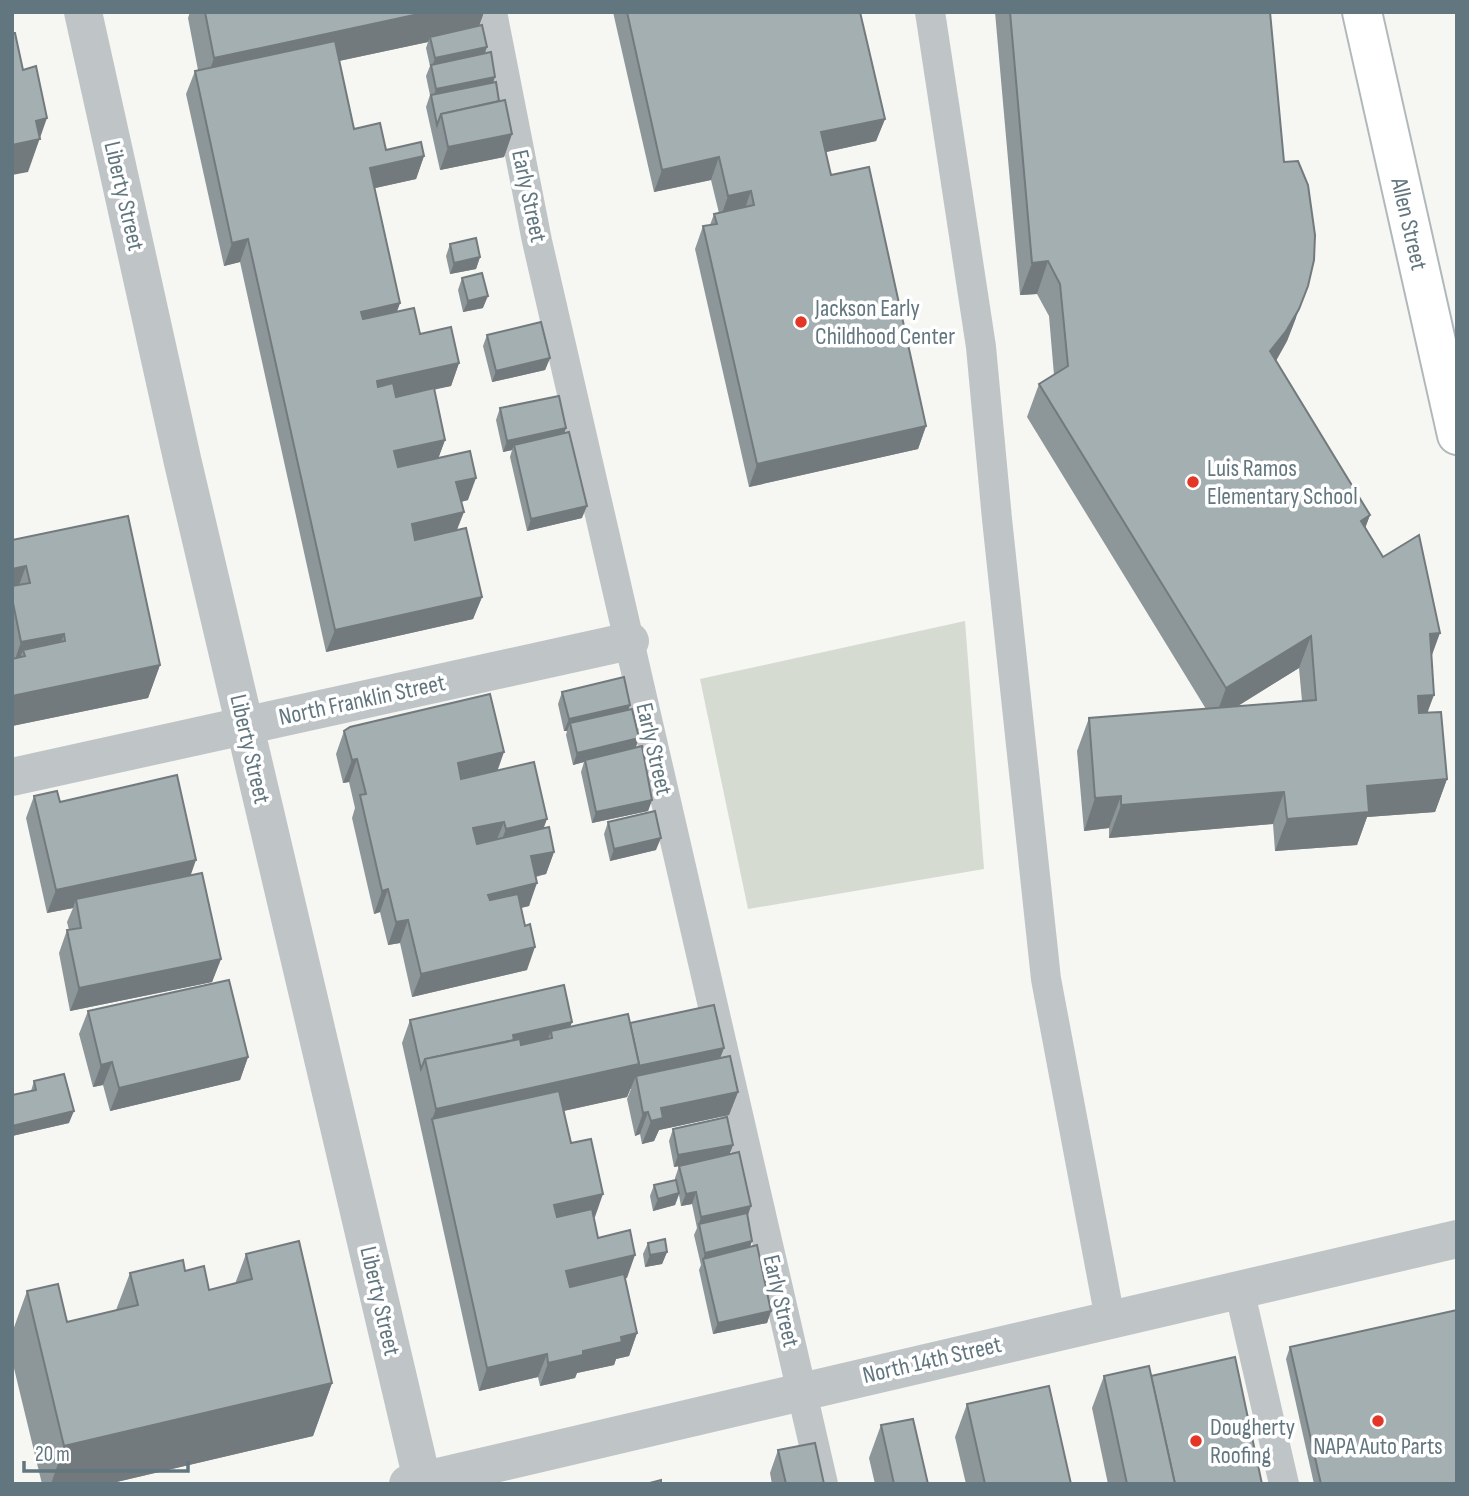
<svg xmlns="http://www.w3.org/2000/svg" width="1469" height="1496" viewBox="0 0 1469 1496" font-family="'Sofia Sans Condensed',sans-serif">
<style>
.green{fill:#d6dbd2}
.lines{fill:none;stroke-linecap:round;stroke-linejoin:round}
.secondary-casing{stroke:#b1b8bb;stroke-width:42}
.lane{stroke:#bfc4c7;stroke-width:30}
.street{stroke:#bfc4c7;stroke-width:38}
.secondary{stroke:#fff;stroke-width:38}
.wall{fill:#8d9699;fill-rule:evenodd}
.shaded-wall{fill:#737a7d}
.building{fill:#a4afb2;stroke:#737a7d;stroke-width:2}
.poi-dot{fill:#e33626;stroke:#fff;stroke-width:2.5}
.labels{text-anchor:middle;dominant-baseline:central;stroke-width:7;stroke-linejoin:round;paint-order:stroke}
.street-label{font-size:24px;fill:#61767e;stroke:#fff}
.poi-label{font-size:24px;fill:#61767e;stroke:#fff;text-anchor:start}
</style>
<rect width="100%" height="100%" fill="#f6f6f2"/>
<!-- green -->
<path class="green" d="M965 621 984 869 748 909 700 679Z"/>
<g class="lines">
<!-- secondary casing -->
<g class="secondary-casing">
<path id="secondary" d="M1362 12 1457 435"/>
</g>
<!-- lane -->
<g class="lane">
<path d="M492 12 537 241 823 1484"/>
<path d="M930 12 981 347 997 519 1046 979 1110 1319"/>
<path d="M1239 1289 1284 1484"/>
</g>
<!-- street -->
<g class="street">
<path d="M83 12 183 463 423 1484"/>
<path d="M12 777 630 641"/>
<path d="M408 1484 1457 1239"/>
</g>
<!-- secondary -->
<use href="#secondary" class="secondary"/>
</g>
<!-- wall -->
<g class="wall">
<path d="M190 12H484L479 25 485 54 499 101 512 134 504 157 440 170 426 107 430 95 426 76 430 66 426 48 428 42 339 61 354 129 386 150 424 156 416 179 375 188 400 303 397 311 420 334 459 363 451 386 434 389 445 440 438 458 468 500 461 502 457 530 482 597 473 619 326 652 240 262 224 266 186 94 195 71 198 70 188 18Z"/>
<path d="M613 12H860L885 119 876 141 826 152 831 175 926 426 918 449 749 487 695 249 703 226 710 225 714 214 719 213 711 180 654 192Z"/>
<path d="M995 12H1270L1296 318 1287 341 1276 361 1370 515 1365 528 1431 657 1428 712 1447 779 1435 812 1367 817 1357 845 1275 851 1273 824 1109 838V828L1084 831 1077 751 1089 718 1206 709 1027 417 1039 384 1054 375 1049 316 1037 294 1020 295ZM1299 668 1302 701 1237 706Z"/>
<path d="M450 244 480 257 476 269 450 274 446 256Z"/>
<path d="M462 278 483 308 463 312 458 290Z"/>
<path d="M487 335 550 358 545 370 492 382 483 346Z"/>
<path d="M500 408 566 428 564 433 582 518 527 531 510 457 512 450 503 452 496 420Z"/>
<path d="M12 540 160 665 148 698 12 726Z"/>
<path d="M562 692 630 705 628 710 639 738 635 747 652 800 648 811 592 823 581 772 584 762 573 765 566 735 567 731H564L558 704Z"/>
<path d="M344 731 497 770 544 828 554 852 546 874 536 877 529 906 521 908 527 970 412 997 400 943 388 945 380 912 374 914 352 818 355 808 349 782 343 783 336 754Z"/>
<path d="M34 796 60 802 190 876 221 959 212 982 70 1011 59 953 67 930H69L67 922 73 908 47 913 26 818Z"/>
<path d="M608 822 656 850 610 861 604 834Z"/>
<path d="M88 1011 248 1057 240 1080 110 1111 103 1085 93 1087 79 1034Z"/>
<path d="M410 1020 572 1022 570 1027 630 1023 724 1048 720 1058 738 1092 729 1115 659 1130 654 1141 642 1144 640 1134 635 1136 627 1099 631 1089H630L627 1097 563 1111 571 1143 595 1217H594L598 1238 627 1278H625L637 1333 629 1356 616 1359 614 1365 577 1373 575 1378 540 1386 538 1377 479 1391 402 1043Z"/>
<path d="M34 1081 69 1123 12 1136V1095L31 1091Z"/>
<path d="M673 1129 733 1145 729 1155 747 1217 752 1241 750 1246 771 1311 767 1323 713 1334 699 1270 701 1265 694 1235 697 1228 692 1204 681 1206 679 1195 675 1205 653 1211 650 1196 654 1185 675 1180V1178L679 1166 674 1167 669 1141Z"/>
<path d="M648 1243 667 1252 662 1264 645 1267 643 1254Z"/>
<path d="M246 1254 332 1383 313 1436 108 1484H42L12 1360V1333L27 1291 67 1322 116 1310 130 1273 185 1271 209 1290 235 1284Z"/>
<path d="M1290 1347 1457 1484H1314L1286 1359Z"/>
<path d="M1104 1376H1151L1262 1484H1108L1092 1408Z"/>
<path d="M967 1404 1071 1484H966L955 1437Z"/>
<path d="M881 1425 928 1484H875L869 1458Z"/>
<path d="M778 1450 824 1484H772L770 1473Z"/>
</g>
<!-- shaded-wall -->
<g class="shaded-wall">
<path d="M428 12H484L477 32 430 37 428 42 203 90 214 58Z"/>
<path d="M487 47 483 59 431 70 435 58Z"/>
<path d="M495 77 491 89 432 101 436 89Z"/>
<path d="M47 118 28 172 12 175V145L36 121Z"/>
<path d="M885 119 876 141 813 155 821 132Z"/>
<path d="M512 134 504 157 440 170 448 147Z"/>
<path d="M424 156 416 179 362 191 370 168Z"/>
<path d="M719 157 711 180 654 192 662 170Z"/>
<path d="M751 191 743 214 720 219 728 196Z"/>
<path d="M248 239 240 262 224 266 232 243Z"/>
<path d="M480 257 476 269 450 274 454 263Z"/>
<path d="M1048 261 1037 294 1020 295 1032 263Z"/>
<path d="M1308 286 1287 341 1274 364 1270 351Z"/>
<path d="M488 296 483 308 463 312 468 301Z"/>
<path d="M400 303 392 325 352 334 361 312Z"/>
<path d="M550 358 545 370 492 382 496 371Z"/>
<path d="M459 363 451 386 369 404 377 381Z"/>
<path d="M926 426 918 449 749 487 757 464Z"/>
<path d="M566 428 562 440 514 445 512 450 503 452 507 441Z"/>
<path d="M445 440 437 462 386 474 394 451Z"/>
<path d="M476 478 468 500 448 505 456 482Z"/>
<path d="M587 506 582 518 527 531 531 519Z"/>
<path d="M464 512 455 535 403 546 412 524Z"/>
<path d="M1370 515 1358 547 1361 521Z"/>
<path d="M26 566 14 599H13L12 569Z"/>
<path d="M482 597 473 619 326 652 335 630Z"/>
<path d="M1440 633 1428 666 1430 634Z"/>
<path d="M64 634 52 666 23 650 14 674 12 668 21 642Z"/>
<path d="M1311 636 1299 668 1214 721 1226 688Z"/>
<path d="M160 665 148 698 12 726V696Z"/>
<path d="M1434 695 1422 727 1406 728 1418 696Z"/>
<path d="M630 705 626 717 570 723 567 731H564L569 719Z"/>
<path d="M639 738 635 750 585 760 584 762 573 765 577 753Z"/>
<path d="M504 752 496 775 449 786 458 763Z"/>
<path d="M357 759 349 782 343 783 352 760Z"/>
<path d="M1447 779 1435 812 1367 817 1357 845 1275 851 1287 819 1367 786Z"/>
<path d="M1284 792 1273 824 1109 838 1121 805Z"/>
<path d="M1121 796 1109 828 1084 831 1095 798Z"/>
<path d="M652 800 648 811 592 823 596 812Z"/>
<path d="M547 819 539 841 497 852 506 829Z"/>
<path d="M504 822 495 844 465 851 473 828Z"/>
<path d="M661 838 656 850 610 861 614 849Z"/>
<path d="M554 852 546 874 522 879 531 856Z"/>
<path d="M196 860 188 883 76 899 73 908 47 913 56 890Z"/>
<path d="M537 883 529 906 480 917 488 895Z"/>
<path d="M388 889 380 912 374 914 382 891Z"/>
<path d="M408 920 400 943 388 945 396 922Z"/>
<path d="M535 947 527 970 412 997 421 974Z"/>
<path d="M221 959 212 982 70 1011 79 988Z"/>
<path d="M572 1022 563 1045 552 1038 551 1031 544 1049 431 1088 513 1035Z"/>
<path d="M724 1048 715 1071 636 1076 627 1097 437 1139 432 1119 436 1109 639 1064Z"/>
<path d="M248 1057 240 1080 110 1111 119 1088Z"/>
<path d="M112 1062 103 1085 93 1087 101 1065Z"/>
<path d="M738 1092 729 1115 659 1130 654 1141 642 1144 651 1121 661 1108Z"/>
<path d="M74 1111 69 1123 12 1136V1126Z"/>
<path d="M648 1112 640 1134 635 1136 643 1113Z"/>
<path d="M733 1145 729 1156 674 1167 678 1155Z"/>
<path d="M696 1192 692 1204 681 1206 686 1194Z"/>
<path d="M679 1193 675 1205 653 1211 658 1199Z"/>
<path d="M603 1194 595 1217 546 1228 554 1205Z"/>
<path d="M751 1206 747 1218 699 1224 701 1217Z"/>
<path d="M752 1241 748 1253 703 1259 701 1265 705 1253Z"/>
<path d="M667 1252 662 1264 645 1267 650 1255Z"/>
<path d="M635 1255 627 1278 558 1294 566 1271Z"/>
<path d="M771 1311 767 1323 713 1334 718 1323Z"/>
<path d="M637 1333 629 1356 616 1359 614 1365 577 1373 575 1378 540 1386 548 1363 621 1337Z"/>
<path d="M547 1354 538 1377 479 1391 487 1368Z"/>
<path d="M332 1383 313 1436 108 1484H51L64 1446Z"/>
</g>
<!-- building -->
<g class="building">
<path d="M205 12H428L214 58Z"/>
<path d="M627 12H860L885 119 821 132 831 175 869 167 926 426 757 464 703 226 717 224 714 214 754 205 751 191 728 196 719 157 662 170Z"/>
<path d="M1010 12H1270L1284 162 1298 161 1308 185 1315 235 1314 260 1308 286 1299 309 1286 331 1270 351 1370 515 1361 521 1383 557 1419 535 1440 633 1430 634 1434 695 1418 696 1419 713 1441 712 1447 779 1367 786 1369 812 1287 819 1284 792 1121 805V796L1095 798 1089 718 1316 700 1311 636 1226 688 1039 384 1068 366 1060 284 1048 261 1032 263Z"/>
<path d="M482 25 487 47 435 58 430 37Z"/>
<path d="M12 33H15L23 70 36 66 47 118 36 121 40 139 12 145Z"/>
<path d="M335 41 354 129 380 123 386 150 421 142 424 156 370 168 400 303 361 312 363 319 414 308 420 334 451 327 459 363 377 381 378 387 393 383 396 397 434 388 445 440 394 451 398 467 470 451 476 478 456 482 464 512 412 524 415 540 466 528 482 597 335 630 248 239 232 243 195 71Z"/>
<path d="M491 52 495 77 436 89 431 65Z"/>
<path d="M496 82 499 101 441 114 437 125 431 95Z"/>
<path d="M505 100 512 134 448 147 441 114Z"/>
<path d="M476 238 480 257 454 263 450 244Z"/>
<path d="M482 273 488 296 468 301 462 278Z"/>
<path d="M541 322 550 358 496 371 487 335Z"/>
<path d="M559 396 566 428 507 441 500 408Z"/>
<path d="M569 432 587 506 531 519 514 445Z"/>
<path d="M128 516 160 665 12 696V659L25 656 23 650 65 641 64 634 21 642 12 598V586L30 583 26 566 12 569V540Z"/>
<path d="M624 677 630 705 569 719 562 692Z"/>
<path d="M490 694 504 752 458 763 461 779 534 762 547 819 506 829 504 822 473 828 477 844 549 827 554 852 531 856 537 883 488 895 490 900 518 894 525 926 530 924 535 947 421 974 408 920 396 922 388 889 382 891 360 795 366 794 357 759 352 760 344 731 350 727Z"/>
<path d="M632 709 639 738 577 753 570 723Z"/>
<path d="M642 746 652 800 596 812 585 760Z"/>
<path d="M177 775 196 860 56 890 34 796 57 791 60 802Z"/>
<path d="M655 811 661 838 614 849 608 822Z"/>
<path d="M202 873 221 959 79 988 67 930 81 928 76 899Z"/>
<path d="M229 980 248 1057 119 1088 112 1062 101 1065 88 1011Z"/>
<path d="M564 985 572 1022 513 1035 514 1040 425 1059 421 1069 410 1020Z"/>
<path d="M714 1005 724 1048 638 1066 639 1064 630 1023Z"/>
<path d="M628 1014 639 1064 436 1109 425 1059 520 1039 521 1045 552 1038 551 1031Z"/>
<path d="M730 1056 738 1092 661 1108 663 1118 651 1121 648 1112 643 1113 636 1076Z"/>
<path d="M64 1074 74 1111 12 1126V1095L36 1090 34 1081Z"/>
<path d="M559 1091 571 1143 591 1139 603 1194 554 1205 557 1217 592 1209 598 1238 630 1230 635 1255 566 1271 570 1287 624 1274 637 1333 621 1337 622 1342 583 1351V1355L548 1363 547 1354 487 1368 432 1119Z"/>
<path d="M727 1117 733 1145 678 1155 673 1129Z"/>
<path d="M739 1152 751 1206 701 1217 696 1192 686 1194 679 1166Z"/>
<path d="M676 1180 679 1193 658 1199 654 1185Z"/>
<path d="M747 1213 752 1241 705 1253 699 1224Z"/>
<path d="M665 1239 667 1252 650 1255 648 1243Z"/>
<path d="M299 1241 332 1383 64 1446 27 1291 58 1284 67 1322 138 1305 130 1273 183 1260 185 1271 204 1266 209 1290 252 1279 246 1254Z"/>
<path d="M757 1245 771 1311 718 1323 703 1259Z"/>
<path d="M1457 1310V1484H1321L1290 1347Z"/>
<path d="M1235 1357 1262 1484H1175L1151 1376Z"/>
<path d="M1149 1366 1175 1484H1127L1104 1376Z"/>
<path d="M1049 1386 1071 1484H985L967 1404Z"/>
<path d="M913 1419 928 1484H894L881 1425Z"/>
<path d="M815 1443 824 1484H786L778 1450Z"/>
<path d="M661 1480V1484H646Z"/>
</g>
<!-- markers -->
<g class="poi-dot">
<circle cx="801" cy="322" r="7"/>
<circle cx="1193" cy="482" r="7"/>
<circle cx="1378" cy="1421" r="7"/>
<circle cx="1196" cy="1441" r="7"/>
</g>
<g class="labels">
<!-- street labels -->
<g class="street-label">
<text transform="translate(124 196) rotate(77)">Liberty Street</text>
<text transform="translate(529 196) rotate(78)">Early Street</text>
<text transform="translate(1409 224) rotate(77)">Allen Street</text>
<text transform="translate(362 700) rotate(-12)">North Franklin Street</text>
<text transform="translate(250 749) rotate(77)">Liberty Street</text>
<text transform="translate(654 749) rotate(77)">Early Street</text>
<text transform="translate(380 1301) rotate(77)">Liberty Street</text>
<text transform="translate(781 1301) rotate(77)">Early Street</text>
<text transform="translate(932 1360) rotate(-13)">North 14th Street</text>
</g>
<!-- poi labels -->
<g class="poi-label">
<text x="815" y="308">Jackson Early<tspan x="815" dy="28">Childhood Center</tspan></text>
<text x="1207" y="468">Luis Ramos<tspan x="1207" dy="28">Elementary School</tspan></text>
<text x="1210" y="1427">Dougherty<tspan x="1210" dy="28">Roofing</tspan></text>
<text x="1378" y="1446" text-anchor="middle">NAPA Auto Parts</text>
</g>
</g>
<!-- border -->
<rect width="1469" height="1496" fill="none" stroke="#61767e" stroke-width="28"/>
<!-- scale -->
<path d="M24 1461v10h164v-10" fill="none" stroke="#61767e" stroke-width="3.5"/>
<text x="35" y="1461" font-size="21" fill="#61767e" stroke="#ffffff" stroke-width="5" paint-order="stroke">20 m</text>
</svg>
